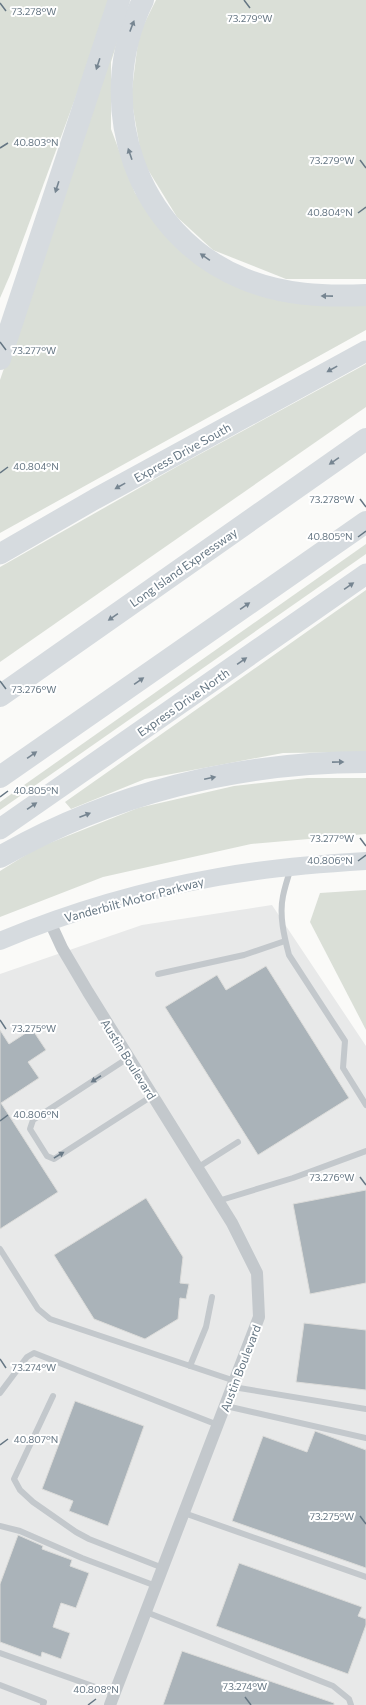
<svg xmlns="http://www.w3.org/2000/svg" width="366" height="1705" viewBox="0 0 366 1705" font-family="Commissioner,sans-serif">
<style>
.built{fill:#e8e9e9}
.green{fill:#dadfd7}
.building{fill:#aab3b9;stroke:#dcdcda}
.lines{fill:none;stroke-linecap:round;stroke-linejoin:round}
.service{stroke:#c3c8cc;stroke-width:6}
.minor{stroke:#c3c8cc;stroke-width:12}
.secondary{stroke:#d6dbdf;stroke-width:18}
.trunk{stroke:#d6dbdf;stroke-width:21}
.motorway{stroke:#d6dbdf;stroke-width:22}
.oneway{fill:#768591}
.oneway2{fill:#6a7a87}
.ticks{fill:none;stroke:#657683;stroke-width:1.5}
.labels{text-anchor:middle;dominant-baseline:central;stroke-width:4;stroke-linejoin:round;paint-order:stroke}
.street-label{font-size:12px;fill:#657683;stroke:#fff}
.ticks-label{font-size:10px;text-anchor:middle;fill:#657683;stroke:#fff;stroke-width:4;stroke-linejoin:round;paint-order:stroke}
</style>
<rect width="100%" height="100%" fill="#fafaf8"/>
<!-- built -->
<path class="built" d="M272 905 366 1046V1705H0V974L142 925Z"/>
<!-- green -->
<g class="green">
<path d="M0 0H109L89 61 10 275 0 298Z"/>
<path d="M130 0 111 62V129L135 193 182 250 244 288 366 301V330L0 533V380Z"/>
<path d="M156 0H366V279H286L213 250 177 217 142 160 131 97 139 34Z"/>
<path d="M366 364V407L0 662V567L178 466Z"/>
<path d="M366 544V554L0 810V802Z"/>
<path d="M366 590V752L283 753 145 779 71 809 65 802Z"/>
<path d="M307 778H366V834L251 844 103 877 0 917V871L37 848 138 808 234 786Z"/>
<path d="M366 890V1030L310 922 320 893Z"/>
</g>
<!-- building -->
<g class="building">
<path d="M266 966 349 1098 258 1155 165 1007 217 975 226 990Z"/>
<path d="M32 1029 46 1050 28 1062 39 1078 1 1103 58 1192 0 1229V1030L9 1044Z"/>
<path d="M366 1190V1283L310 1294 293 1204Z"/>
<path d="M146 1198 183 1257 180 1283 189 1284 186 1299 180 1298 178 1319 145 1339 94 1319 54 1255Z"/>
<path d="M304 1323 366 1330V1390L296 1382Z"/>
<path d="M75 1401 144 1426 108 1526 69 1511 73 1501 42 1489Z"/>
<path d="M315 1431 366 1450V1568L232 1521 263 1436 307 1452Z"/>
<path d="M18 1535 43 1546 42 1549 72 1560 70 1566 89 1573 76 1608 61 1603 53 1627 70 1633 61 1659 42 1652 41 1657 0 1642V1584Z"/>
<path d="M239 1563 362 1607 358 1616 366 1619V1625L348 1674 216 1626Z"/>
<path d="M182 1651 334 1703V1705H163Z"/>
</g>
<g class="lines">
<!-- service -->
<g class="service">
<path d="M291 868C288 877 285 886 283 896 279 915 284 936 289 955L345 1041 343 1068 366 1105"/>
<path d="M158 974 244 955 285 941"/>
<path d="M128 1058 33 1120 30 1129 47 1156 54 1159 152 1096"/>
<path d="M197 1168 238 1142"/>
<path d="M218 1201 293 1178 366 1151"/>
<path d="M0 1249 38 1309 50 1319 235 1381"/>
<path d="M190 1366 206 1327 212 1297"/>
<path d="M233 1387 366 1409"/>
<path d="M0 1393 27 1357 34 1353 218 1425"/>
<path d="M53 1396 14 1479 20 1490 33 1502 76 1532 89 1539 163 1568"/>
<path d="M226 1406 366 1438"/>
<path d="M184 1513 366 1577"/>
<path d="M0 1526 20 1531 82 1558 156 1586"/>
<path d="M146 1612 333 1686 349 1699 351 1705"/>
<path d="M0 1653 115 1694"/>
<path d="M0 1685 44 1702 43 1705"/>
</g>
<!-- minor -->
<path class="minor" d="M50 922 62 948 88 992 232 1223 257 1273 259 1317 110 1705"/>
<!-- secondary -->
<path class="secondary" d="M0 941C69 912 144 890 218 877 267 868 317 864 366 861"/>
<!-- trunk -->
<g class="trunk">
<path d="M0 554 95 499 366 351"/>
<path d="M0 829 366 574"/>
</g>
<!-- motorway -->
<g class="motorway">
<path d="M143 0C92 103 135 235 244 279 283 295 324 297 366 295"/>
<path d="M0 359 119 0"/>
<path d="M0 696 366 439"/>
<path d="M0 777 366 522"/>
<path d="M0 857C112 793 238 762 366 762"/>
</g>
</g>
<!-- one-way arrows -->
<defs><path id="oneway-solid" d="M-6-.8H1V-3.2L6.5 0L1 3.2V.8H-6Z"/></defs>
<g class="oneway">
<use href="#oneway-solid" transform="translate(132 26) rotate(-69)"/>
<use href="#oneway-solid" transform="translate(98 64) rotate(108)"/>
<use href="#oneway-solid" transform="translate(130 154) rotate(-109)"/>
<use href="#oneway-solid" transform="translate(57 187) rotate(108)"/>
<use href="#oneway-solid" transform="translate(205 257) rotate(-145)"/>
<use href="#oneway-solid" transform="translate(327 296) rotate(-179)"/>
<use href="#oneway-solid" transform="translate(332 369) rotate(151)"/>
<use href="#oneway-solid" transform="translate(334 461) rotate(145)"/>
<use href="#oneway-solid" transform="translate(120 486) rotate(151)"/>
<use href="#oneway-solid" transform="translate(349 586) rotate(-35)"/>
<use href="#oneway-solid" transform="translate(245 606) rotate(-35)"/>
<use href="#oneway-solid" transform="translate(113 617) rotate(145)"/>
<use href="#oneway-solid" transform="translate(242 661) rotate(-35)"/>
<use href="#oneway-solid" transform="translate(139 681) rotate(-35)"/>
<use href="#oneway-solid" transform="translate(32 755) rotate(-35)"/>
<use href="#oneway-solid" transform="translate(338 762) rotate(-1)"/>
<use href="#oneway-solid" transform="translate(210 778) rotate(-12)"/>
<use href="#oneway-solid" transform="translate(32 806) rotate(-34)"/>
<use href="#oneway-solid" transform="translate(85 815) rotate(-21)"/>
</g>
<g class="oneway2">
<use href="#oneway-solid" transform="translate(96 1079) rotate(147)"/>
<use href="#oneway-solid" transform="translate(59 1155) rotate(-31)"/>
</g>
<!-- ticks -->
<path class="ticks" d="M244 0 250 8M0 3 6 11M0 148 8 143M360 160 366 168M358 213 366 207M0 342 6 350M0 473 8 467M360 499 366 507M358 537 366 531M0 681 6 689M0 797 8 791M360 838 366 846M358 861 366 855M0 1020 6 1029M0 1121 8 1115M360 1177 366 1185M0 1359 6 1368M0 1445 8 1439M360 1516 366 1524M245 1697 251 1705M88 1705 96 1699"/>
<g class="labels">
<!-- street labels -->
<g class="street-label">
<text transform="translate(182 452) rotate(-29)">Express Drive South</text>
<text transform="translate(183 567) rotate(-35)">Long Island Expressway</text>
<text transform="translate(183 702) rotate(-35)">Express Drive North</text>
<text transform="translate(134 899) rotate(-15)">Vanderbilt Motor Parkway</text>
<text transform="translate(129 1059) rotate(58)">Austin Boulevard</text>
<text transform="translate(240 1368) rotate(-69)">Austin Boulevard</text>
</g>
</g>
<g class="ticks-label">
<text x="34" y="15">73.278°W</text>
<text x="250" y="22">73.279°W</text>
<text x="36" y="146">40.803°N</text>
<text x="332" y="164">73.279°W</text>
<text x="330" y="216">40.804°N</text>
<text x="34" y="354">73.277°W</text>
<text x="36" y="470">40.804°N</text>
<text x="332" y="503">73.278°W</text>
<text x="330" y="540">40.805°N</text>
<text x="34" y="693">73.276°W</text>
<text x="36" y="794">40.805°N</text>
<text x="332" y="842">73.277°W</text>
<text x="330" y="864">40.806°N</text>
<text x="34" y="1032">73.275°W</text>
<text x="36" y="1118">40.806°N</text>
<text x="332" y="1181">73.276°W</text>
<text x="34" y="1371">73.274°W</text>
<text x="36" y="1443">40.807°N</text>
<text x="332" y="1520">73.275°W</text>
<text x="245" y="1690">73.274°W</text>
<text x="96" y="1693">40.808°N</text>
</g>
</svg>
